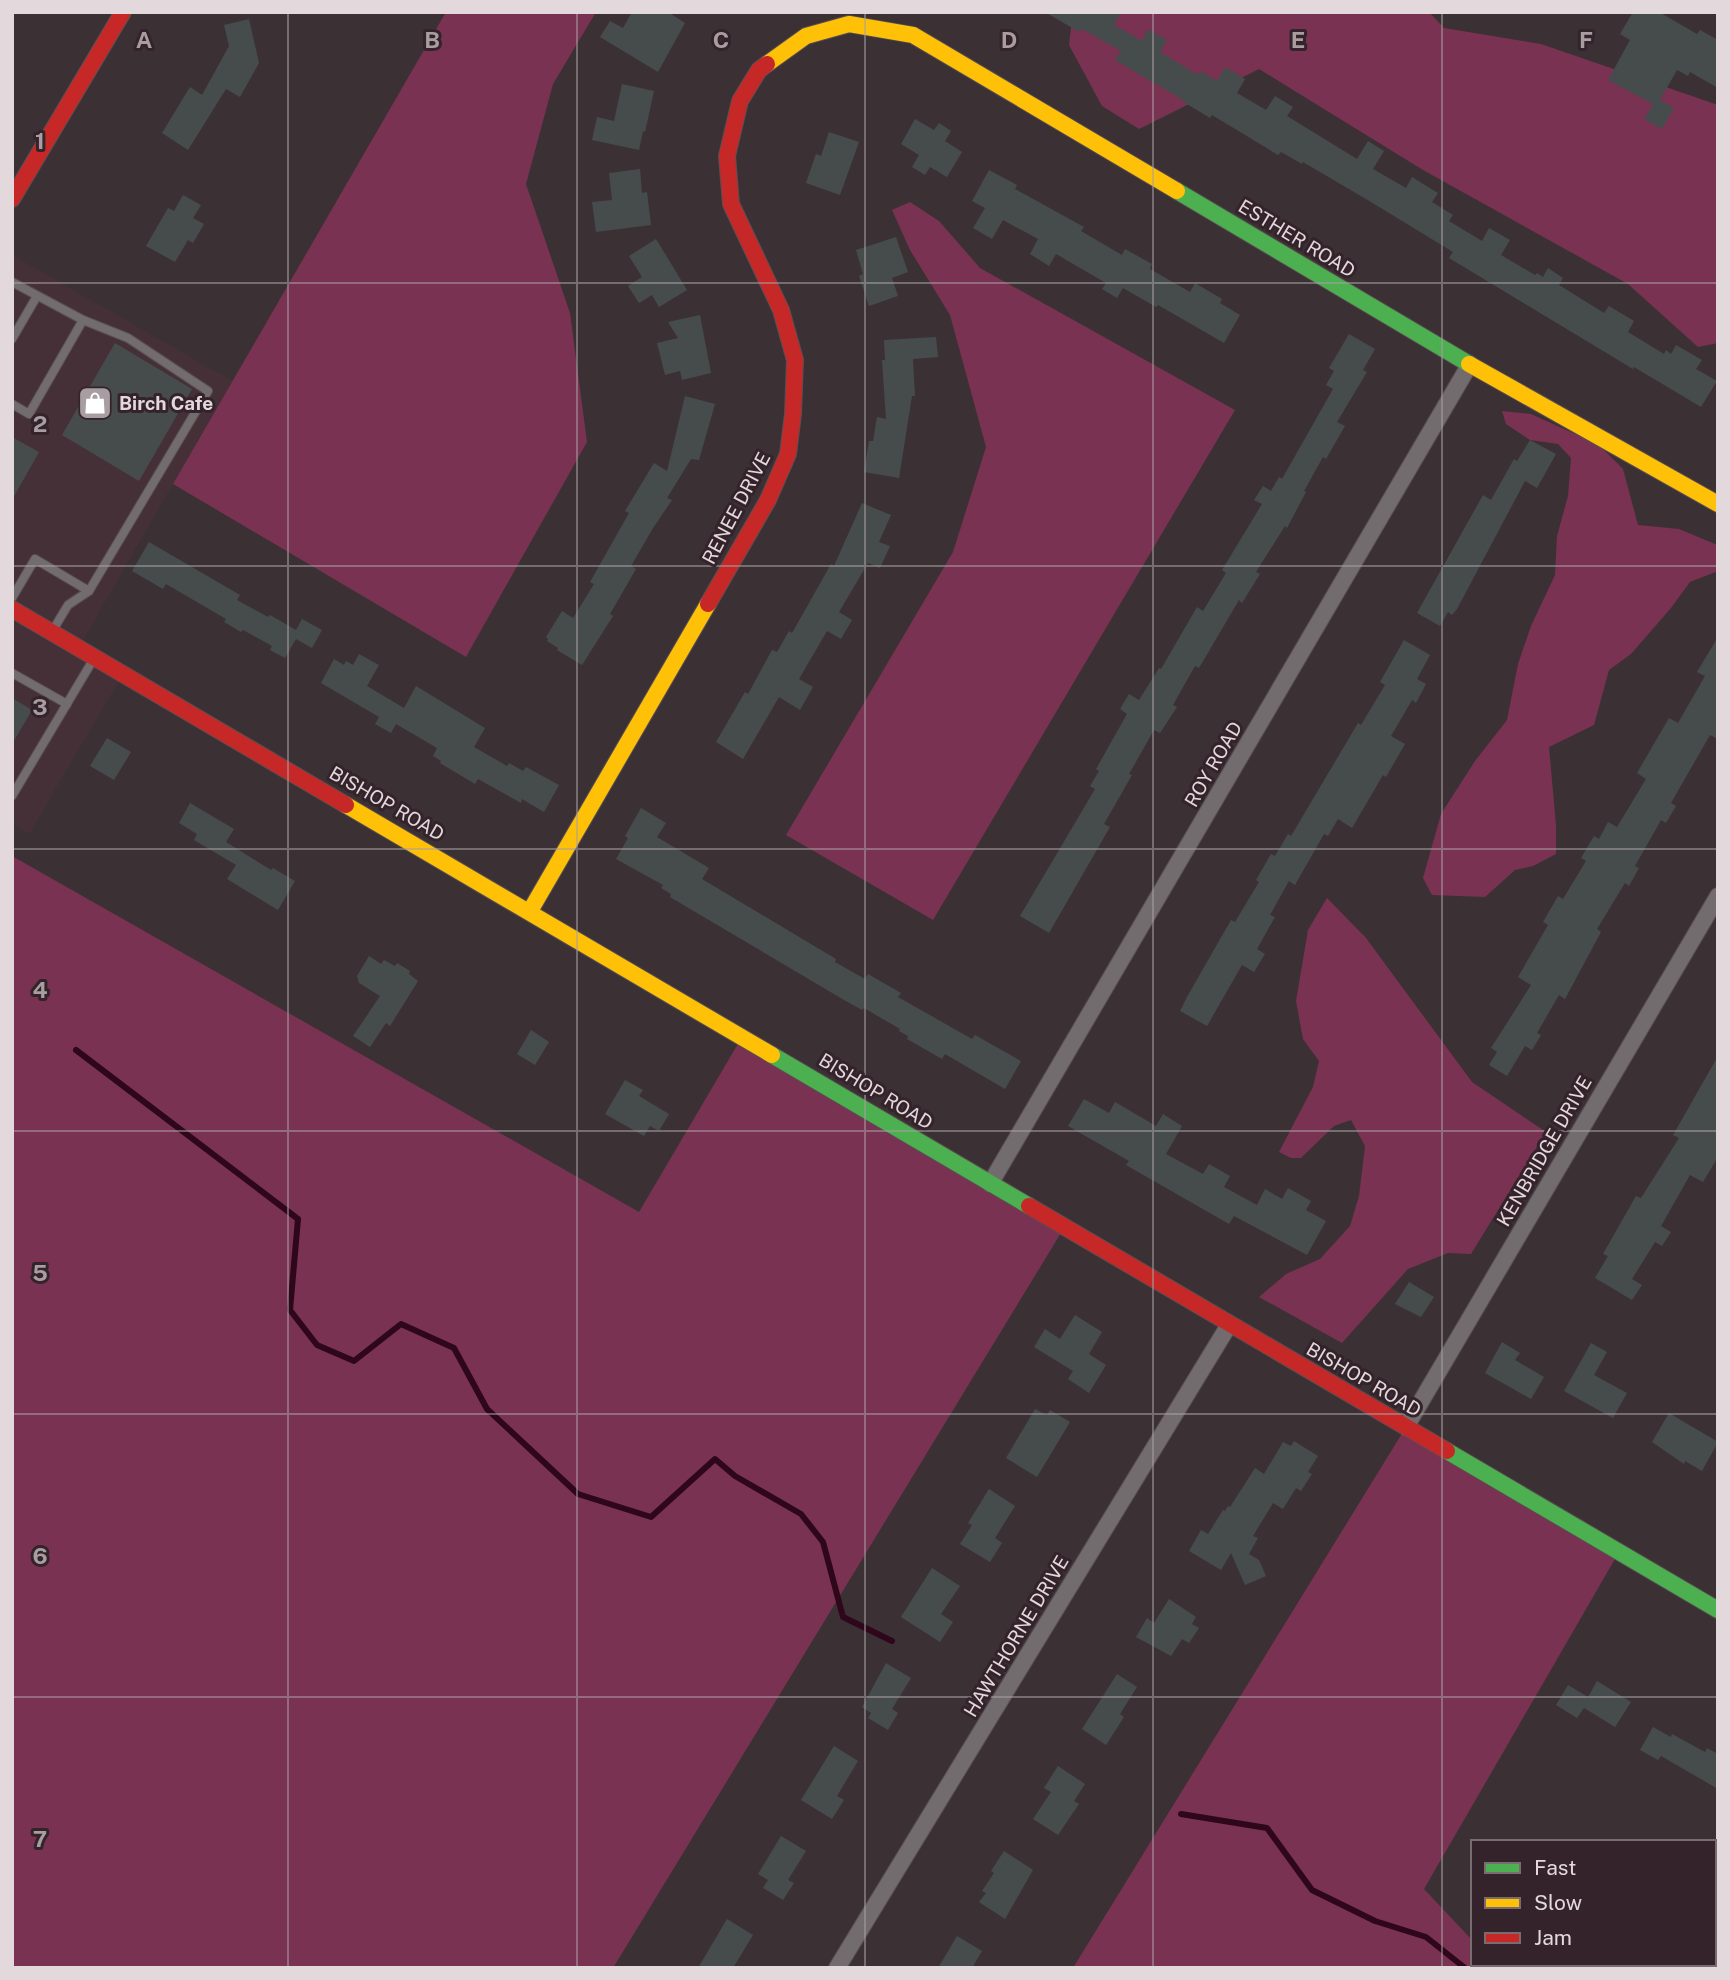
<svg xmlns="http://www.w3.org/2000/svg" width="1730" height="1980" viewBox="0 0 1730 1980" font-family="'Public Sans',sans-serif">
<style>
.built{fill:#463038}
.green{fill:#7a3252}
.lines{fill:none;stroke-linecap:round;stroke-linejoin:round}
.stream{stroke:#2f071b;stroke-width:6}
.building{fill:#464c4c}
.lane-casing{stroke:#584f52;stroke-width:10}
.street-casing{stroke:#584f52;stroke-width:18}
.fast-casing{stroke:#584f52;stroke-width:18}
.slow-casing{stroke:#584f52;stroke-width:18}
.jam-casing{stroke:#584f52;stroke-width:18}
.lane{stroke:#736c6e;stroke-width:8}
.street{stroke:#736c6e;stroke-width:16}
.fast{stroke:#4caf50;stroke-width:16}
.slow{stroke:#ffc107;stroke-width:16}
.jam{stroke:#c62828;stroke-width:16}
.grid{fill:none;stroke:#a89ea2;stroke-width:2;stroke-opacity:0.55}
.labels{text-anchor:middle;dominant-baseline:central;stroke-width:6;stroke-linejoin:round;paint-order:stroke}
.street-label{font-size:19px;fill:#e3d8dc;stroke:#34232a}
.poi-label{font-size:19px;font-weight:bold;fill:#e3d8dc;stroke:#34232a;text-anchor:start}
.grid-label{font-size:23px;text-anchor:middle;font-weight:bold;fill:#a89ea2;stroke:#34232a;stroke-width:6;stroke-linejoin:round;paint-order:stroke}
</style>
<rect width="100%" height="100%" fill="#3b3135"/>
<!-- built -->
<path class="built" d="M12 255 232 381 79 647 123 674 29 834 12 824Z"/>
<!-- green -->
<g class="green">
<path d="M446 12H596L553 84 526 184 570 313 587 442 466 657 173 484Z"/>
<path d="M1073 12H1429L1444 28 1541 44 1718 105V343L1698 347 1628 284 1423 170 1259 69 1139 129 1102 106 1069 45Z"/>
<path d="M910 202 939 221 980 268 1235 410 933 920 786 835 953 552 986 447 950 315 910 250 892 210Z"/>
<path d="M1502 411 1531 414 1599 445 1623 469 1638 525 1679 529 1715 544 1718 546V571L1690 582 1671 608 1631 654 1609 670 1594 725 1549 747 1556 825V854L1533 866 1515 870 1485 897 1432 895 1423 878 1441 814 1475 761 1507 720 1518 664 1531 626 1555 575 1557 536 1568 496 1571 458 1558 444 1530 440 1506 424Z"/>
<path d="M12 856 639 1212 742 1037 1064 1228 613 1968H12Z"/>
<path d="M1327 898 1366 938 1472 1082 1546 1132 1471 1254 1448 1253 1408 1269 1342 1343 1259 1297 1286 1274 1320 1259 1350 1226 1359 1196 1365 1146 1351 1120 1334 1126 1301 1158H1291L1279 1152 1313 1087 1319 1061 1303 1039 1296 1001 1308 930Z"/>
<path d="M1406 1427 1619 1552 1424 1889 1473 1941V1964H1495L1498 1968H1073Z"/>
</g>
<g class="lines">
<!-- stream -->
<g class="stream">
<path d="M76 1050 298 1219 290 1310 317 1345 354 1361 401 1324 454 1348 487 1409 578 1494 651 1517 715 1459 735 1476 801 1514 823 1542 843 1617 892 1641"/>
<path d="M1181 1814 1267 1828 1312 1890 1375 1921 1426 1937 1465 1968"/>
</g>
</g>
<!-- building -->
<g class="building">
<path d="M632 12H668L685 23 658 72 600 37 610 21 623 28Z"/>
<path d="M1045 12H1121L1114 25 1142 41 1148 29 1167 40 1160 52 1198 75 1200 71 1217 81 1225 67 1245 79 1237 93 1266 110 1275 96 1293 107 1287 116 1357 159 1368 141 1384 151 1373 169 1406 188 1412 177 1438 193 1432 202 1453 215 1449 221 1482 241 1489 228 1510 240 1501 255 1535 275 1537 273 1543 277 1548 268 1563 278 1559 285 1604 313 1609 306 1634 321 1628 332 1664 354 1666 350 1671 354 1676 345 1702 360 1696 369 1717 381 1701 407 1634 367 1633 369 1449 258 1453 252 1371 202 1303 162 1302 164 1281 152 1278 155 1212 115 1210 118 1182 101 1183 100 1115 60 1121 51 1082 29 1079 32Z"/>
<path d="M1633 12H1659L1697 34 1700 30 1718 40V88L1690 72 1688 76 1677 70 1660 100 1674 108 1662 129 1644 119 1653 104 1608 80 1630 40 1620 34Z"/>
<path d="M249 19 259 63 240 97 226 89 188 150 162 133 190 87 202 95 229 46 224 25Z"/>
<path d="M622 84 654 91 645 132 643 131 639 150 592 140 597 117 614 121Z"/>
<path d="M915 119 934 130 939 123 951 131 945 141 962 152 947 177 930 167 925 175 912 167 919 155 901 144Z"/>
<path d="M829 132 859 142 840 195 806 183 816 154 821 156Z"/>
<path d="M640 169 642 193 647 192 651 225 596 232 592 202 612 200 609 173Z"/>
<path d="M989 170 1017 185 1015 189 1084 227 1081 231 1122 255 1125 249 1152 264 1150 269 1190 292 1195 283 1222 299 1220 303 1240 315 1224 343 1158 305 1156 307 1123 288 1117 298 1102 289 1106 283 1056 254 1049 266 1030 254 1038 239 1003 220 992 239 973 228 985 208 972 201Z"/>
<path d="M183 195 201 205 193 218 204 224 193 243 188 240 175 262 146 246 168 208 174 211Z"/>
<path d="M896 237 908 272 892 278 898 296 869 306 859 276 863 274 856 250Z"/>
<path d="M656 239 687 290 659 307 652 295 639 303 628 286 642 277 629 256Z"/>
<path d="M700 315 711 373 682 380 680 371 665 375 657 343 678 338 668 322Z"/>
<path d="M1349 334 1375 349 1363 370 1367 372 1337 422 1345 426 1326 459 1323 457 1304 491 1306 492 1287 528 1285 526 1256 572 1260 574 1242 603 1239 600 1199 668 1195 666 1173 705 1177 707 1160 733 1154 730 1129 774 1132 775 1104 824 1110 827 1049 933 1020 916 1095 789 1090 786 1099 771 1096 769 1127 714 1120 709 1129 694 1139 700 1159 668 1161 669 1197 607 1203 611 1226 573 1222 570 1262 504 1254 500 1263 486 1271 491 1279 477 1282 479 1333 389 1326 385 1334 371 1329 368Z"/>
<path d="M936 337 938 357 913 359 915 396H912L899 478 864 472 869 441H873L877 417 886 419 882 360H885L884 340Z"/>
<path d="M115 343 192 389 139 481 62 435Z"/>
<path d="M685 396 715 404 699 460 691 459 667 498 672 500 653 528 631 566 636 569 610 614 613 616 582 665 557 650 558 648 547 641 548 639 546 637 562 611 573 618 594 584 590 582 629 513 625 511 654 463 667 471Z"/>
<path d="M12 437 39 452 12 500Z"/>
<path d="M1530 440 1556 454 1537 488 1525 481 1457 609 1452 615 1448 612 1440 626 1417 613 1483 495 1491 500 1514 459 1517 461Z"/>
<path d="M862 503 891 515 879 542 890 546 880 568 868 563 839 612 852 620 841 639 827 631 799 679 813 687 800 710 779 697 743 759 716 742 745 692 748 694 772 650 777 652 789 631 792 633 831 564 834 566Z"/>
<path d="M149 542 240 595 237 600 268 617 270 615 296 630 302 619 322 630 312 648 296 639 285 658 270 650 272 646 243 630 241 632 224 622 226 619 166 584 163 589 132 571Z"/>
<path d="M1718 637V739L1710 735 1671 803 1676 806 1666 823 1661 820 1635 866 1639 868 1629 886 1625 883 1597 929 1601 932 1565 999 1559 995 1537 1033 1541 1035 1532 1050 1525 1046 1507 1076 1489 1065 1497 1052 1491 1048 1531 985 1518 977 1548 925 1543 922 1558 896 1563 899 1586 861 1581 858 1594 836 1599 839 1608 822 1617 827 1646 779 1637 773 1669 718 1678 723 1705 676 1697 672Z"/>
<path d="M1404 640 1430 655 1417 679 1426 684 1416 703 1412 700 1391 736 1405 744 1386 777 1383 775 1352 828 1338 819 1328 836 1324 834 1295 885 1289 881 1270 915 1275 917 1257 949 1265 954 1254 972 1242 965 1207 1026 1180 1011 1187 997 1231 920 1235 922 1259 882 1256 880 1271 854 1275 856 1288 834 1291 836 1358 723 1361 725 1385 685 1380 682Z"/>
<path d="M359 654 379 665 367 686 404 708 416 686 485 728 474 747 507 766 509 763 523 771 526 767 559 785 544 812 522 799 521 803 478 779 475 784 440 763 441 761 433 756 437 748 396 724 391 733 375 724 379 717 321 683 334 659 344 665 346 661 353 665Z"/>
<path d="M12 698 32 710 12 744Z"/>
<path d="M107 738 131 752 114 780 90 766Z"/>
<path d="M190 803 234 829 226 842 271 870 273 868 295 881 278 910 227 879 236 865 194 840 197 834 179 823Z"/>
<path d="M641 808 666 823 657 837 709 868 702 879 836 959 835 962 865 979 868 974 901 993 898 997 972 1039 975 1035 1021 1061 1005 1089 945 1054 942 1059 907 1039 908 1036 899 1031 900 1029 864 1008 862 1010 844 1000 741 939 670 897 671 894 661 888 663 885 616 859 628 838 625 836Z"/>
<path d="M369 956 381 964 384 960 395 966 397 963 410 971 409 974 418 981 390 1026 386 1023 370 1047 353 1036 380 996 359 983 357 976Z"/>
<path d="M531 1030 549 1042 535 1065 517 1054Z"/>
<path d="M1718 1056V1157L1703 1182 1690 1175 1661 1226 1671 1232 1662 1246 1655 1242 1632 1279 1642 1285 1632 1300 1595 1278 1608 1256 1603 1254 1636 1196 1641 1198 1679 1138 1673 1135Z"/>
<path d="M625 1080 643 1090 639 1096 669 1114 659 1131 650 1126 644 1136 605 1114Z"/>
<path d="M1084 1099 1109 1113 1115 1102 1156 1126 1163 1114 1182 1126 1166 1154 1203 1174 1209 1164 1230 1176 1224 1187 1257 1205 1265 1189 1282 1199 1288 1188 1311 1201 1306 1210 1326 1221 1307 1255 1234 1216 1229 1224 1126 1165 1129 1161 1068 1126Z"/>
<path d="M1409 1282 1434 1297 1421 1317 1395 1304Z"/>
<path d="M1075 1315 1102 1332 1089 1354 1106 1365 1089 1393 1068 1379 1073 1371 1034 1347 1045 1329 1060 1339Z"/>
<path d="M1502 1342 1520 1353 1515 1360 1544 1377 1531 1399 1485 1373Z"/>
<path d="M1591 1343 1607 1352 1594 1375 1627 1393 1613 1418 1564 1391Z"/>
<path d="M1035 1409 1047 1415 1050 1410 1070 1422 1037 1477 1006 1458Z"/>
<path d="M1669 1413 1718 1442 1702 1471 1685 1461 1684 1464 1652 1442Z"/>
<path d="M1294 1441 1318 1456 1308 1472 1312 1474 1301 1491 1296 1488 1283 1509 1273 1503 1253 1536 1258 1538 1249 1554 1259 1560 1266 1576 1245 1585 1231 1553 1221 1570 1189 1551 1201 1530 1208 1534 1223 1510 1225 1511 1228 1506 1230 1507 1255 1468 1264 1474 1283 1442 1291 1446Z"/>
<path d="M989 1489 1015 1506 995 1538 1002 1543 990 1562 960 1544 972 1525 968 1523Z"/>
<path d="M932 1568 960 1586 941 1614 953 1622 940 1642 901 1617Z"/>
<path d="M1169 1599 1196 1617 1192 1624 1199 1628 1189 1643 1182 1639 1171 1656 1136 1637 1147 1618 1154 1623Z"/>
<path d="M886 1663 911 1678 892 1709 898 1713 888 1730 868 1718 871 1713 862 1707Z"/>
<path d="M1117 1674 1137 1687 1120 1714 1124 1717 1106 1745 1082 1729Z"/>
<path d="M1597 1681 1631 1702 1615 1727 1584 1708 1577 1718 1556 1705 1568 1685 1588 1697Z"/>
<path d="M1653 1727 1671 1737 1672 1734 1705 1752 1707 1748 1718 1754V1789L1661 1756 1658 1760 1640 1750Z"/>
<path d="M834 1746 858 1761 837 1796 844 1800 832 1819 801 1800Z"/>
<path d="M1058 1766 1085 1784 1074 1801 1079 1804 1058 1835 1033 1819 1051 1792 1044 1788Z"/>
<path d="M781 1836 806 1851 788 1880 794 1883 783 1900 763 1888 768 1880 758 1874Z"/>
<path d="M1004 1851 1033 1870 1005 1919 979 1902 986 1893 982 1891 994 1873 991 1871Z"/>
<path d="M727 1919 753 1935 733 1968H698Z"/>
<path d="M957 1936 982 1951 972 1968H938Z"/>
</g>
<g class="lines">
<!-- lane casing -->
<g class="lane-casing">
<g id="lane">
<path d="M12 282 83 320 29 414 12 404"/>
<path d="M12 339 37 296"/>
<path d="M12 598 35 559 89 591"/>
<path d="M53 630 68 605 89 591 208 391 128 338 83 320"/>
<path d="M12 673 67 704"/>
<path d="M12 796 93 660"/>
</g>
</g>
<!-- street casing -->
<g class="street-casing">
<g id="street">
<path d="M990 1184 1470 364"/>
<path d="M1406 1427 1718 896"/>
<path d="M837 1968 1229 1325"/>
</g>
</g>
<!-- fast casing -->
<g class="fast-casing">
<g id="fast">
<path d="M1177 191 1469 364"/>
<path d="M772 1055 1029 1206"/>
<path d="M1447 1451 1718 1610"/>
</g>
</g>
<!-- slow casing -->
<g class="slow-casing">
<g id="slow">
<path d="M767 64 806 36 849 24 913 35 1177 191"/>
<path d="M1469 364 1718 504"/>
<path d="M346 805 772 1055"/>
<path d="M530 911 708 604"/>
</g>
</g>
<!-- jam casing -->
<g class="jam-casing">
<g id="jam">
<path d="M12 199 123 12"/>
<path d="M708 604 768 500 788 454 793 414 795 360 781 310 731 204 727 156 740 101 759 70 767 64"/>
<path d="M12 609 346 805"/>
<path d="M1029 1206 1447 1451"/>
</g>
</g>
<!-- lane -->
<use href="#lane" class="lane"/>
<!-- street -->
<use href="#street" class="street"/>
<!-- fast -->
<use href="#fast" class="fast"/>
<!-- slow -->
<use href="#slow" class="slow"/>
<!-- jam -->
<use href="#jam" class="jam"/>
</g>
<!-- grid -->
<path class="grid" d="M288 12V1968M577 12V1968M865 12V1968M1153 12V1968M1442 12V1968M12 283H1718M12 566H1718M12 849H1718M12 1131H1718M12 1414H1718M12 1697H1718"/>
<!-- icons -->
<defs>
<g id="shop-square" transform="scale(1.75)"><rect x="-9" y="-9" width="18" height="18" rx="4" fill="#a89ea2" stroke="#34232a"/><path d="M-5-2.5h2.3a2.7 3.5 0 0 1 5.4 0H5L5.5 6h-11ZM-1.5-2.5h3a1.5 2.3 0 0 0-3 0Z" fill="#fff"/></g>
</defs>
<g fill-rule="evenodd">
<use href="#shop-square" x="95" y="403"/>
</g>
<g class="labels">
<!-- street labels -->
<g class="street-label">
<text transform="translate(1297 238) rotate(31)">ESTHER ROAD</text>
<text transform="translate(736 508) rotate(-62)">RENEE DRIVE</text>
<text transform="translate(1213 764) rotate(-60)">ROY ROAD</text>
<text transform="translate(387 803) rotate(30)">BISHOP ROAD</text>
<text transform="translate(876 1091) rotate(31)">BISHOP ROAD</text>
<text transform="translate(1544 1151) rotate(-60)">KENBRIDGE DRIVE</text>
<text transform="translate(1364 1379) rotate(30)">BISHOP ROAD</text>
<text transform="translate(1016 1636) rotate(-59)">HAWTHORNE DRIVE</text>
</g>
<!-- poi labels -->
<g class="poi-label">
<text x="119" y="403">Birch Cafe</text>
</g>
</g>
<g class="grid-label">
<text x="144" y="48">A</text>
<text x="432" y="48">B</text>
<text x="721" y="48">C</text>
<text x="1009" y="48">D</text>
<text x="1298" y="48">E</text>
<text x="1586" y="48">F</text>
<text x="40" y="149">1</text>
<text x="40" y="432">2</text>
<text x="40" y="715">3</text>
<text x="40" y="998">4</text>
<text x="40" y="1281">5</text>
<text x="40" y="1564">6</text>
<text x="40" y="1847">7</text>
</g>
<!-- border -->
<rect width="1730" height="1980" fill="none" stroke="#e3d8dc" stroke-width="28"/>
<!-- legend -->
<rect x="1471" y="1840" width="245" height="126" fill="#34232a" stroke="#7a6b71" stroke-width="2"/>
<rect x="1485" y="1863" width="35" height="10" fill="#4caf50" stroke="#7a6b71" stroke-width="2"/>
<text x="1534" y="1875" font-size="21" fill="#e3d8dc">Fast</text>
<rect x="1485" y="1898" width="35" height="10" fill="#ffc107" stroke="#7a6b71" stroke-width="2"/>
<text x="1534" y="1910" font-size="21" fill="#e3d8dc">Slow</text>
<rect x="1485" y="1933" width="35" height="10" fill="#c62828" stroke="#7a6b71" stroke-width="2"/>
<text x="1534" y="1945" font-size="21" fill="#e3d8dc">Jam</text>
</svg>
